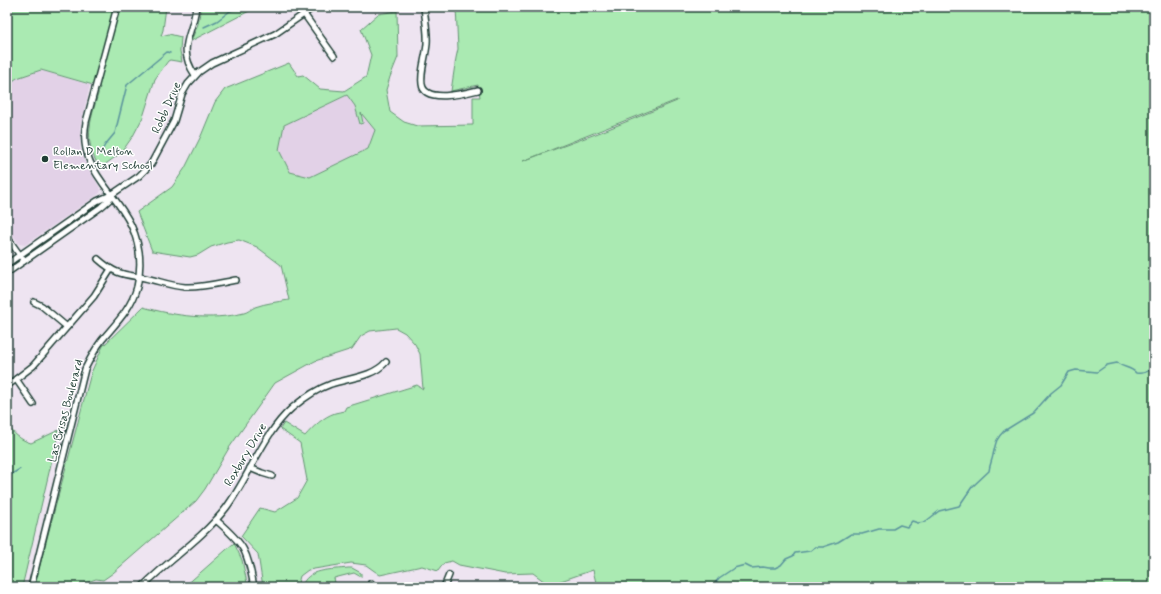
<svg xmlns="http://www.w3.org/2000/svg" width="1161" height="594" viewBox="0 0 1161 594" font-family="Mynerve,sans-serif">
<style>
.built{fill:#e2d1e7}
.green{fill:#aaeab2;stroke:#649473;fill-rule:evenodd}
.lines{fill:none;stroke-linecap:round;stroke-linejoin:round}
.stream{stroke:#5a949c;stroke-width:1.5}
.minor-casing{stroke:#1f3d34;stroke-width:8}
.minor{stroke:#fff;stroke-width:5}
.poi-dot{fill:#1f3d34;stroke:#fff;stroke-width:1.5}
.labels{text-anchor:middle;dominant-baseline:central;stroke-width:3;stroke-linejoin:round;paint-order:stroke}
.street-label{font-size:12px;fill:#1f3d34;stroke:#fff}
.poi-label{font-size:12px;fill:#1f3d34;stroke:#fff;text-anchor:start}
</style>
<rect width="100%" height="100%" fill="#eee4f1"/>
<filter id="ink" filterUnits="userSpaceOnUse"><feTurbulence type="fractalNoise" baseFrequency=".025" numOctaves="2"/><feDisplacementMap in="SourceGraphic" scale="8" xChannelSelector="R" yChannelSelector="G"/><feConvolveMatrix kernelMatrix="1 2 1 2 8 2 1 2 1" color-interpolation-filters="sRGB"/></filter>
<g filter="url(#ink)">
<!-- built -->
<g class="built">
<path d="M41 70 90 85 80 127V148L85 163 101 190 100 193 25 245 19 244 7 227V85L17 78Z"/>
<path d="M347 95 355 106 360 124 361 112 375 130 368 149 310 177 290 172 278 150 284 125Z"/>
</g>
<!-- green -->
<g class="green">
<path d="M7 7H166L163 30 161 36 169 34 181 37 180 51 182 62 170 60 168 61 155 79 143 117 133 136 121 153 100 168C81 139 92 117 100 87L41 70 17 78 7 85Z"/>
<path d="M201 7H257L191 41 198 24Z"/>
<path d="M456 7H1154V587H597L593 570 549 585 533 573 505 574 459 565 452 561 444 563 438 571 422 566 380 575 366 565 351 563 308 570 300 576 297 587H263L258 554 241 536 260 508 275 512 297 498 307 480 300 443 280 429 284 423 305 436C313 427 323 417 335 413 338 412 341 412 344 411L346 407 417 385 423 389 420 354 415 344 405 333 396 328 370 331 361 336 352 349 315 361 275 383 229 448 205 489 196 501 113 573 103 580 96 579 73 587H34L91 373 103 346 143 307C175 316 211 321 244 313 248 312 251 309 255 307 266 303 277 302 289 300L281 265 257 247 239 240 227 242 211 247 198 255 190 257 152 251 137 212 172 187 185 168 201 136 215 102 225 89 289 63 298 76 303 75 320 89 344 91 366 77 371 55 361 29 378 14 397 11 398 57 390 77 386 90 390 112 404 122 417 126 473 125V97H480L478 85 451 91 456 58 458 49ZM347 95 355 106 360 124 363 123 361 113 375 130 368 149 310 177 290 172 279 150 284 125ZM677 101 601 132 523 161 677 100Z"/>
<path d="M7 424C13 433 20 440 31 443L59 430 22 587H7Z"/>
<path d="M234 543 242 560 248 587H184Z"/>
<path d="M348 568H352L361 573V577L354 573 334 578 336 587H302C306 568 333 570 348 568Z"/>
</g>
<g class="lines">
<!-- stream -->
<g class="stream">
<path d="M204 27 217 21 230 11 241 7"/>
<path d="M101 152 105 145 115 133 127 85 167 52 170 53"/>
<path d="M7 477 20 469"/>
<path d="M712 587 719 578 734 568 745 565 751 568 763 567 769 568H775L781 565 786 559 793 556 795 553 810 551 815 547H823L838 542 851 534H862L879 529H893L900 525 907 527 912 521 918 523 925 522 939 511 959 506 972 487 989 471C990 463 992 461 993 455 996 443 995 440 1004 431L1033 413 1051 393 1061 385 1069 372 1076 370 1097 372 1107 365 1117 363C1124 368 1131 367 1136 373 1144 374 1148 372 1154 366"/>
</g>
<!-- minor casing -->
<g class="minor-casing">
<g id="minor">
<path d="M424 7C425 19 428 32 427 44 426 57 420 72 422 84 424 104 466 93 478 90"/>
<path d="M304 14 334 56"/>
<path d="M195 75C176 47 193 35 196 7"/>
<path d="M7 237 24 261"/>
<path d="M98 259C116 275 123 274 145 278 159 281 171 286 185 287 201 288 220 283 236 280"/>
<path d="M7 264 97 201 111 195 139 176 151 164 174 121 182 94 188 84 199 72 212 63 275 34 314 7"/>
<path d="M7 273 101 207 109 200 111 195"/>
<path d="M34 302 42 306 67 327"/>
<path d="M16 379 33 404"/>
<path d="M7 386 33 366 94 296 111 269"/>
<path d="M250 468 262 473 272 476"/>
<path d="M216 520C245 545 247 550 254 587"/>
<path d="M371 583 372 587"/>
<path d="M31 587 85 369C90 359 95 349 102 340 116 323 131 309 137 287 142 266 140 244 131 225 113 188 77 168 86 122L117 7"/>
<path d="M142 587C169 560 202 539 226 508 250 476 262 435 292 408 304 398 317 389 331 384 350 378 373 377 386 362"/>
<path d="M444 587 449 575"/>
</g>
</g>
<!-- minor -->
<use href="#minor" class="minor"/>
</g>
</g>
<!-- markers -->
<circle class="poi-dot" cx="45" cy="159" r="4"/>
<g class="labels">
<!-- street labels -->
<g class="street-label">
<text transform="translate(167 108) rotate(-66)">Robb Drive</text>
<text transform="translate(66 411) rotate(-75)">Las Brisas Boulevard</text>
<text transform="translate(246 455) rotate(-59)">Roxbury Drive</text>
</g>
<!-- poi labels -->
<g class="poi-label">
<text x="53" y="152">Rollan D Melton<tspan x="53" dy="14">Elementary School</tspan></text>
</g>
</g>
<!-- margin -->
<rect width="1161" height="594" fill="none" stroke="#fff" stroke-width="24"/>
<rect x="12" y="12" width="1137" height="570" fill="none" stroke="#1f3d34" stroke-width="1.5" filter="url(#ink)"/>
</svg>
